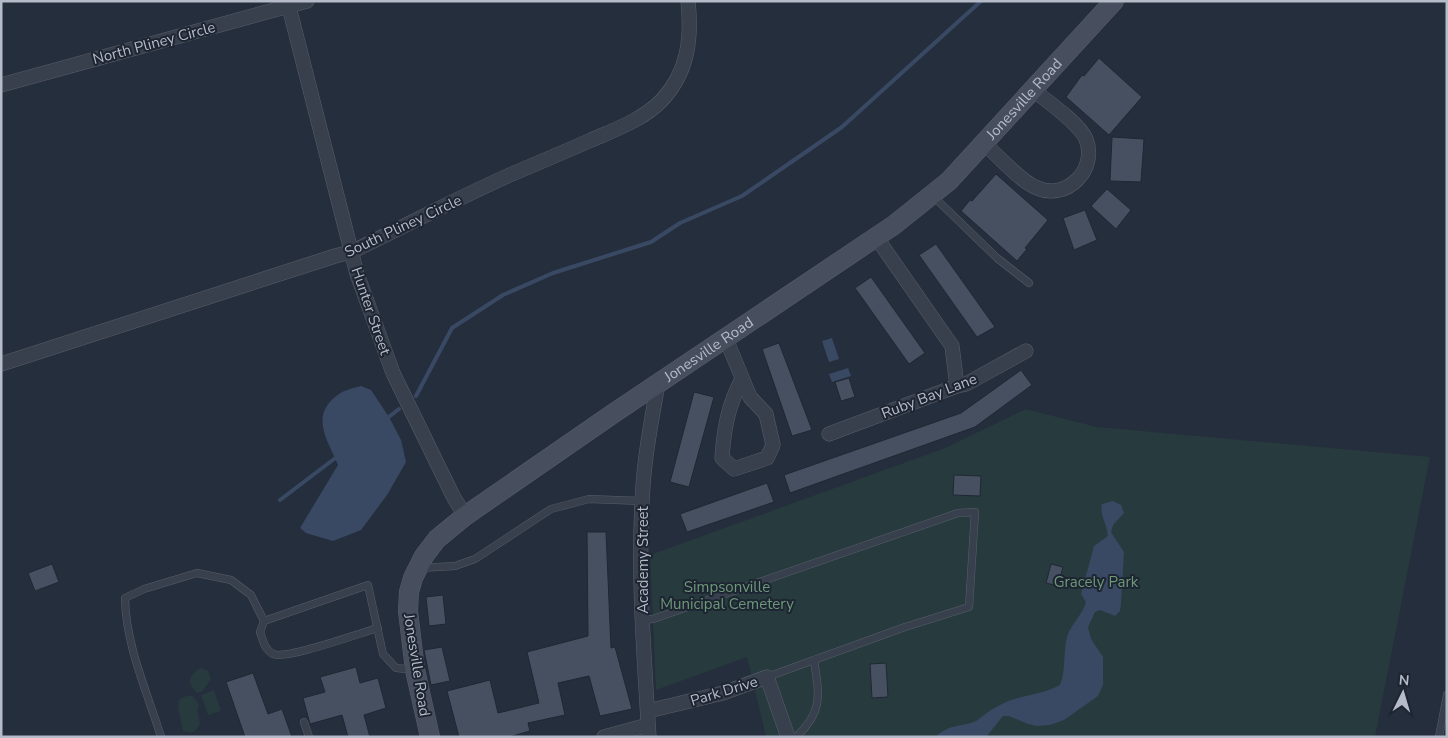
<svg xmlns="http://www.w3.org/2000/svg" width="1448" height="738" viewBox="0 0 1448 738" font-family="'Nunito Sans',sans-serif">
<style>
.green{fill:#273a3d}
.water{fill:#394963}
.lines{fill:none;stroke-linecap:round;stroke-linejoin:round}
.stream{stroke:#394963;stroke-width:4}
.building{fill:#465060;stroke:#202734}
.lane-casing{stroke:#575e6b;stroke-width:8}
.street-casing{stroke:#575e6b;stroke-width:15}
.secondary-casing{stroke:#575e6b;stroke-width:20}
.lane{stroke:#39404d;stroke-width:7}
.street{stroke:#39404d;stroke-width:14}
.secondary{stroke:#474f5f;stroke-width:19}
.labels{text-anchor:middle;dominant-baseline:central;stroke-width:4;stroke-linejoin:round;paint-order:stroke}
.street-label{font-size:15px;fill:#b5bbc8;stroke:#1e2532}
.park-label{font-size:15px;fill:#6d9879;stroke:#1e2532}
</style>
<rect width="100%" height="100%" fill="#252e3c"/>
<!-- green -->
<g class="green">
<path d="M1026 409 1097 427 1430 457 1375 737H766L747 657 656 690 650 555 945 448Z"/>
<path d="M201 668 208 671 211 679 202 692 197 693C186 683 189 674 201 668Z"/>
<path d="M214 690 221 711 208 715 201 695Z"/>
<path d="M187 696H192L196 700 199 706 197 709 200 723C197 732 192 734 183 731L178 708 179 699Z"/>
</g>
<!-- water -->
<g class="water">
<path d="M832 338 839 359 829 362 822 341Z"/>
<path d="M848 368 851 376 832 382 829 374Z"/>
<path d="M361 386 371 390 389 417 401 440 406 462 387 495 361 530 333 541 306 533 300 528 338 465C327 439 309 415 339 394 345 390 354 388 361 386Z"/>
<path d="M1113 501 1121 505 1124 513 1113 525 1111 532 1124 552 1121 603 1120 611 1115 616 1100 610 1095 612 1088 627 1091 639 1103 657V685L1098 696 1064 720 1050 725 1037 726 1028 724 1009 716H1003L986 737H935C950 725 955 727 971 723 979 721 984 714 991 710 996 707 1002 704 1008 701 1025 695 1044 694 1060 685 1066 670 1063 653 1067 637 1071 624 1083 614 1086 602L1081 594 1094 546 1108 536C1107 523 1099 514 1102 504Z"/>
</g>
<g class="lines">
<!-- stream -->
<g class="stream">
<path d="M416 396 452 328 503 295 553 273 651 242 680 223 742 196 842 127 981 1"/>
<path d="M385 420 399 409"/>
<path d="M280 500 338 456"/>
</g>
</g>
<!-- building -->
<g class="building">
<path d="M1099 58 1142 97 1109 135 1066 97 1082 75 1084 76Z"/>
<path d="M1112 137 1144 139 1141 182 1110 181Z"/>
<path d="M996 174 1048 220 1025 248 1027 249 1017 261 961 211 970 200 972 201Z"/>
<path d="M1107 189 1131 210 1116 229 1091 206Z"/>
<path d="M1085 210 1097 240 1074 250 1063 218Z"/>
<path d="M936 244 995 327 977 337 919 255Z"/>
<path d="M871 277 925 353 909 364 855 288Z"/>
<path d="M779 343 812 430 792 436 762 349Z"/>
<path d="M1021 370 1032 385 975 427 790 493 784 475 961 413Z"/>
<path d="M849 378 855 397 841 401 835 382Z"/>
<path d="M694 392 714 397 689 487 670 482Z"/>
<path d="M954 475 981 476 980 496 953 495Z"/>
<path d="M767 483 774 502 687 532 680 514Z"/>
<path d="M587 532H606L611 648 615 647 632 709 600 716 589 676 558 683 565 715 528 723 530 731 509 737H459L447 691 490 680 498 713 539 703 527 652 588 636Z"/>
<path d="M52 564 59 582 35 591 28 573Z"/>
<path d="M1051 564 1063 567 1058 586 1046 583Z"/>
<path d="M443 595 446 624 429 626 426 597Z"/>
<path d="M442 647 450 681 431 685 424 650Z"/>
<path d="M886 663 888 697 872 698 870 664Z"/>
<path d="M356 667 360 683 378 678 386 708 364 715 370 737H348L342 715 310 724 303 698 325 692 320 677Z"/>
<path d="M253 673 268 714 282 709 292 737H245L226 682Z"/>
</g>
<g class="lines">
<!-- lane casing -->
<g class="lane-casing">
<g id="lane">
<path d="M932 195 997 258 1029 283"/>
<path d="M420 568 455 566 475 559 551 509 589 499 642 501"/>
<path d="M643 620 653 619 958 513 975 512 969 607 905 627 767 677"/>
<path d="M378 628C360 633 286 660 273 654 265 650 263 641 260 632L264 621 368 585 383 654 396 668 415 670"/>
<path d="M304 722 309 737"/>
<path d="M161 737C147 691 126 647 125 598L144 589 197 573 231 580 251 595 264 621"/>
<path d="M796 737C824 711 819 694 814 660"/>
<path d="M1439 737 1447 695"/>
</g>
</g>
<!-- street casing -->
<g class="street-casing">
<g id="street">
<path d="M289 7 357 274 393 373 453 496 465 516"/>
<path d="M1 85 307 1"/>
<path d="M985 144C998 156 1020 181 1037 188 1067 201 1098 169 1086 139 1079 123 1047 101 1033 90"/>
<path d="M876 237 952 346 957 386"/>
<path d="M726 339 750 397 766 414 773 445 767 458 734 469 722 458C724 428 728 406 742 379"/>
<path d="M1 364 335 256 351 252C405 226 458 198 512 174 538 163 564 152 589 141 614 130 643 120 662 100 688 72 692 39 688 1"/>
<path d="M829 434 957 386 966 384 1026 351"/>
<path d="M648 711 723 693 767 677 788 737"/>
<path d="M604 737 648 725"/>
<path d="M649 737C644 654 637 569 643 486 645 451 652 418 658 384"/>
</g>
</g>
<!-- secondary casing -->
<g class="secondary-casing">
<g id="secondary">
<path id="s1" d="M430 737 415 670 408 611 409 592 413 578 424 556 437 539 465 516 614 413 894 225 949 181 1114 1"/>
</g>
</g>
<!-- lane -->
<use href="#lane" class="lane"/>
<!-- street -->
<use href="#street" class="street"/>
<!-- secondary -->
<use href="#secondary" class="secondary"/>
</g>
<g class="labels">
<!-- street labels -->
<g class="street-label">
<text transform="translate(154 43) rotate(-15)">North Pliney Circle</text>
<text stroke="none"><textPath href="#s1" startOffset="944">Jonesville Road</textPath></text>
<text transform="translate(403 226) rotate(-25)">South Pliney Circle</text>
<text transform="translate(371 311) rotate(71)">Hunter Street</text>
<text stroke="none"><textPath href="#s1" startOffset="539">Jonesville Road</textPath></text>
<text transform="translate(929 396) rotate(-21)">Ruby Bay Lane</text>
<text transform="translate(643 560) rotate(-90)">Academy Street</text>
<text transform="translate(417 665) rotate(81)">Jonesville Road</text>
<text transform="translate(724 691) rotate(-17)">Park Drive</text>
</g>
<!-- park labels -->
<g class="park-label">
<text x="1096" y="582">Gracely Park</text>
<text x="727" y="587">Simpsonville<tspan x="727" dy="17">Municipal Cemetery</tspan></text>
</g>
</g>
<!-- border -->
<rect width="1448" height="738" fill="none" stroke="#b5bbc8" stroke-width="5"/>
<!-- north arrow -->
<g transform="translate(1403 693) rotate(5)" stroke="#1e2532" stroke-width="4" paint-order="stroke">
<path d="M0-4L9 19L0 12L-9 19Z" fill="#b5bbc8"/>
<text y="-8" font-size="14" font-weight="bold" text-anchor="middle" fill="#b5bbc8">N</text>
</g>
</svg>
